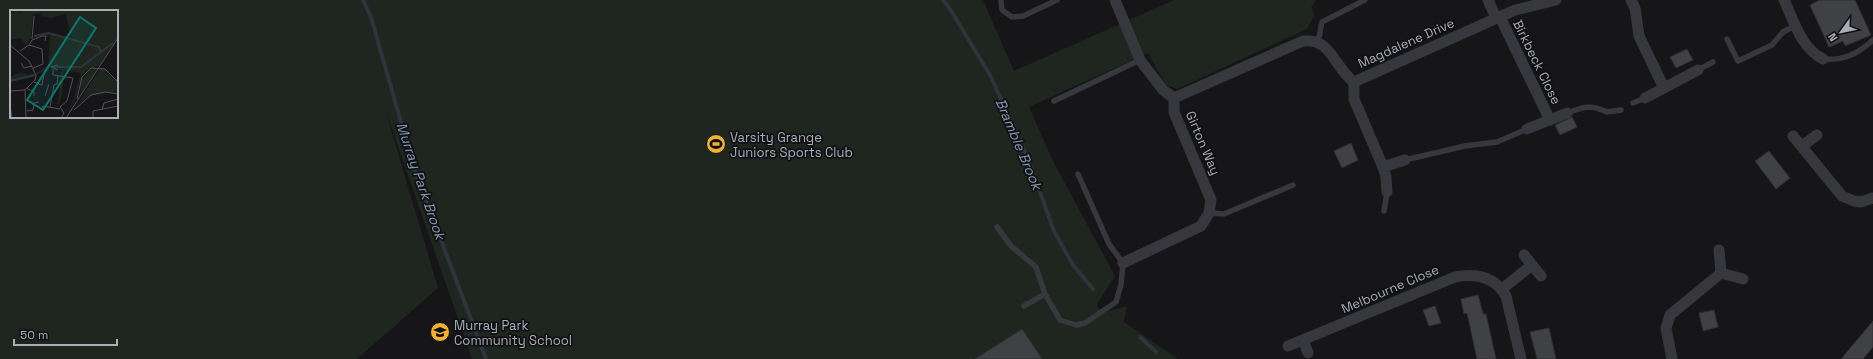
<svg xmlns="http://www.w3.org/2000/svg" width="1873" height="359" viewBox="0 0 1873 359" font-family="'Space Grotesk',sans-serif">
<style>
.green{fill:#1e261f;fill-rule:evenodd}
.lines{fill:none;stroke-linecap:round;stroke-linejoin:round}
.stream{stroke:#2c353c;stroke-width:4}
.building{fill:#404145;stroke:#303034}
.lane{stroke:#37383d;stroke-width:5.5}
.street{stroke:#37383d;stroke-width:11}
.labels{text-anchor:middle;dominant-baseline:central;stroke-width:3.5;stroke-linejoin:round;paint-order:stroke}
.street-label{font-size:13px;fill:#a8adb8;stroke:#111113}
.poi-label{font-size:13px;fill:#a8adb8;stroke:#111113;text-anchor:start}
.water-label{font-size:14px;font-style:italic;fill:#7f9bb3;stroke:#111113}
.inset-river{fill:none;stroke:#2c353c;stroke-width:2}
.inset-road{fill:none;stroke:#505258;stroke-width:1}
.view{fill:#0f766e;fill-opacity:0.15;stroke:#0f766e;stroke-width:2}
.inset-edge{fill:none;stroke:#a8adb8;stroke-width:2}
</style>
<rect width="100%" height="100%" fill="#161618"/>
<!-- green -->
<path class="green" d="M0 0H983L1014 71 1174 0H1316L1311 8 1315 14 1307 29 1177 89 1166 85 1148 53 1029 107 1052 159 1115 276 1097 304 1101 313 1127 306 1124 322 1178 359H472L385 109 438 288 357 359H0ZM11 11H117V117H11Z"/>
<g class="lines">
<!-- stream -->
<g class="stream">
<path d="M363 0 371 17 415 171 486 359"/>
<path d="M943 0 950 9 990 75 1027 156 1054 231 1073 265 1093 289"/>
<path d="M1140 337 1156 352"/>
</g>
</g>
<!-- building -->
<g class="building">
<path d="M1820 0H1855L1871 35 1845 46 1843 41 1829 47 1810 5Z"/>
<path d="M1687 49 1693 60 1676 68 1670 57Z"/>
<path d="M1572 117 1577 127 1560 135 1555 125Z"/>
<path d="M1351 143 1358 160 1342 168 1334 151Z"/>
<path d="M1769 151 1790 178 1776 189 1755 161Z"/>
<path d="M1478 295 1483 314H1486L1496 359H1477L1467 313 1464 314 1461 299Z"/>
<path d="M1435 306 1441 323 1429 326 1423 310Z"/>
<path d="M1714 310 1718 327 1703 331 1699 313Z"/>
<path d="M1873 321V347L1863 359H1841Z"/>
<path d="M1549 328 1556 359H1537L1530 332Z"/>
<path d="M1022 329 1042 359H975Z"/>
</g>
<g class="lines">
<!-- lane -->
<g class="lane">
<path d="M1001 0 1002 10 1012 17 1023 16 1057 0"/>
<path d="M1727 39 1738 61 1772 45 1783 32 1796 25"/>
<path d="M1318 42 1322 22 1365 0"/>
<path d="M1823 59C1843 61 1858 54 1873 40"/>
<path d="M1698 70 1713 62"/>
<path d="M1054 101 1140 60"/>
<path d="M1633 103 1645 98"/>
<path d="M1567 113C1583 107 1591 104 1607 112L1621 110"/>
<path d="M1405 160 1465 146 1497 142 1527 129"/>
<path d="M1384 211 1387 192"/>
<path d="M1209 213 1224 214 1293 185"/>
<path d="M997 227 1011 246 1036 267 1045 294 1060 320 1076 325 1085 323 1116 302 1121 285 1123 263 1109 244 1078 174"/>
<path d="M1024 306 1045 294"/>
</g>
<!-- street -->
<g class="street">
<path d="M1115 0 1140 60 1163 90 1174 98V112L1211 200 1209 213 1201 226 1123 263"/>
<path d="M1488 0 1496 18"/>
<path d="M1631 0 1635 8 1639 36 1664 88"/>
<path d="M1784 0C1794 21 1801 48 1823 59"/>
<path d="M1500 17 1550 120"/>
<path d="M1354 82V99L1383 167 1386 177 1387 192"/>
<path d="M1174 98 1303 41C1332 38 1334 68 1354 82L1515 10 1556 0"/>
<path d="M1645 98 1698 70"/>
<path d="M1527 129 1567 113"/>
<path d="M1793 136 1842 196 1854 201 1861 202 1873 198"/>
<path d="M1802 146 1817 135"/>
<path d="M1383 167 1405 160"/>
<path d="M1719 250 1721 273"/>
<path d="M1524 255 1541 276"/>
<path d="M1502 289 1532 265"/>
<path d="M1303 340 1308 353"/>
<path d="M1288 346 1455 277C1476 273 1495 277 1506 296L1521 359"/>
<path d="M1672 359 1666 328 1670 315 1721 273 1743 279"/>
</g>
</g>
<!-- icons -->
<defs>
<g id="stadium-disc" transform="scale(1)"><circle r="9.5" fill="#f2b134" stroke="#111113"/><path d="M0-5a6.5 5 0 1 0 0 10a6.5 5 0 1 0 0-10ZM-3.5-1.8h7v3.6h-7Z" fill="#111"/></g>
<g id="school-disc" transform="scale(1)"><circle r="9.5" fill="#f2b134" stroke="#111113"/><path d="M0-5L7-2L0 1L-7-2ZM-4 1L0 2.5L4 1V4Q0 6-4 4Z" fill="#111"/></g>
</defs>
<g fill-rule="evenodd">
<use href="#stadium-disc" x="716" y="144"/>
<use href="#school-disc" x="440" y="332"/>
</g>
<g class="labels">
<!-- street labels -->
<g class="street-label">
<text transform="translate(1406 43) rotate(-24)">Magdalene Drive</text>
<text transform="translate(1537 62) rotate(64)">Birkbeck Close</text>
<text transform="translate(1203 143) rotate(67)">Girton Way</text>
<text transform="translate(1390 289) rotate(-23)">Melbourne Close</text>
</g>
<!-- poi labels -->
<g class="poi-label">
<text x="730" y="137">Varsity Grange<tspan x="730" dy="15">Juniors Sports Club</tspan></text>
<text x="454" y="325">Murray Park<tspan x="454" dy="15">Community School</tspan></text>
</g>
<!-- water labels -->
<g class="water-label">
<text transform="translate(1019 144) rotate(67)">Bramble Brook</text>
<text transform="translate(421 181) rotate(71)">Murray Park Brook</text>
</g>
</g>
<!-- overview -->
<g transform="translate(10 10)">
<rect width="108" height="108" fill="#161618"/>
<path d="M0 0 12 2 11 0H108V27L89 56 78 59 72 65 66 88 55 108 64 88 71 63 54 60 52 85 47 99 50 76 48 74 52 60 41 57 27 65 26 63 38 56 40 25 24 26 43 23 61 29 56 4 41 8 29 5 32 2 23 5 21 28 16 35 11 28 0 30V3H6ZM88 58 70 85 71 71 79 60ZM90 58 94 59 108 73V83L102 82 76 87 68 94ZM11 62 18 65 24 63 25 66 0 72V67Z" fill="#1e261f"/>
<path class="inset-river" d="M24 26 39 23 89 37 91 42M44 57H71L103 33M0 71 25 65"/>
<path class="inset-road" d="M22 29 24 6M0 35 19 51 26 65 25 70 15 80 16 108M19 35 22 30 32 26H36L35 31M10 41 19 35 32 39 33 54 23 58M11 53 14 58 22 56M48 55 41 57 48 60M43 59V65L63 68M24 72 32 75 34 64M16 78 24 82V86M0 81 15 80M35 86 39 74M67 89 72 67 81 58 95 59 108 72M0 96 2 108M40 97 44 75 47 74 48 66M31 100 33 96 50 99M64 100 81 85 95 82 108 84M92 100 94 93 108 89M17 101 23 100 24 93 29 92M51 108 54 103 50 97 57 91 63 68M56 108 108 28M83 108V101L108 96"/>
<path class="view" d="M70 7 86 18 33 100 17 90Z"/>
<rect width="108" height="108" class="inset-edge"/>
</g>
<!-- north arrow -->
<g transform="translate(1841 32) rotate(237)" stroke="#111113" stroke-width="3" paint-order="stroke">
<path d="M0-3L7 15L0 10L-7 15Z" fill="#a8adb8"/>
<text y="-6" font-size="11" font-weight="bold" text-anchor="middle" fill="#a8adb8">N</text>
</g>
<!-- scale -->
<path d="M14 339v6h103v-6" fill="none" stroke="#a8adb8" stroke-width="2"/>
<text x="20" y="339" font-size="12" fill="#a8adb8" stroke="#111113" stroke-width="3" paint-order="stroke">50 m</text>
</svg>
